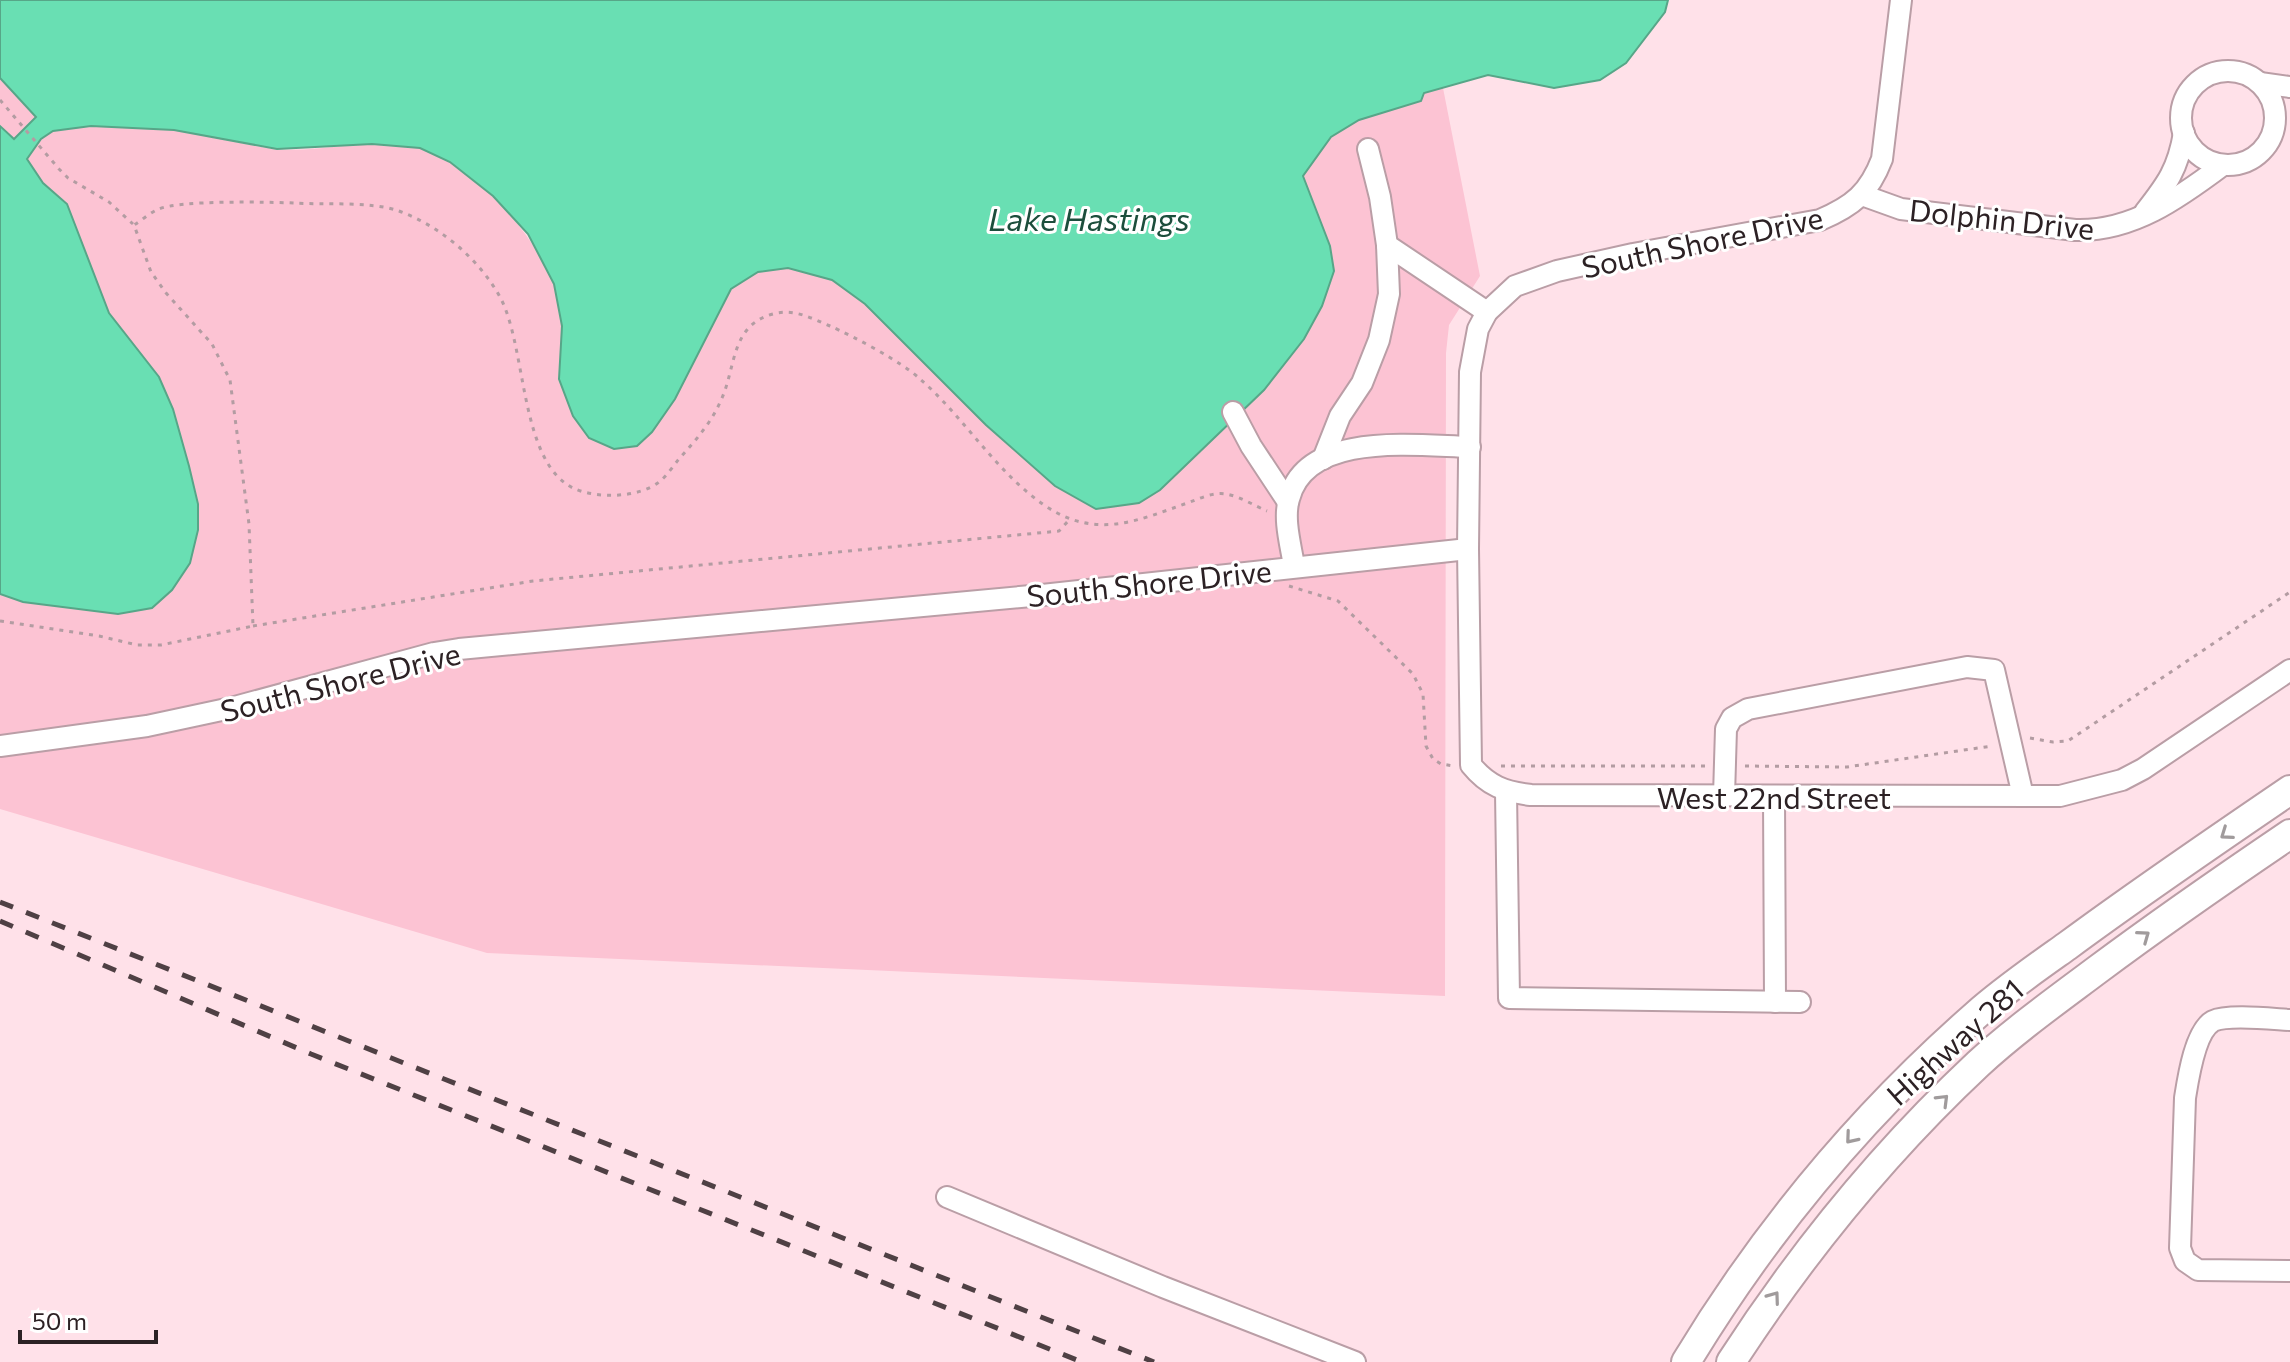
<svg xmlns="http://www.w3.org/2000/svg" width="2290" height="1362" viewBox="0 0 2290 1362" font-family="Commissioner,sans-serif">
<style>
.green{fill:#fcc3d3}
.water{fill:#69dfb3;stroke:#57a688;stroke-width:2}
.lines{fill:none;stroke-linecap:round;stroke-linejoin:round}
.minor-casing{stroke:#ba9ea6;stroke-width:24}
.highway-casing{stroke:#ba9ea6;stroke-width:32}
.path{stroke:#b39ca2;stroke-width:3;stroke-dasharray:4 6;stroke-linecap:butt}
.minor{stroke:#fff;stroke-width:20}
.highway{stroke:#fff;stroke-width:28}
.rail{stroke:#4f4044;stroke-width:5;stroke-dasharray:14 14;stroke-linecap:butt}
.oneway{stroke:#a09b9c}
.labels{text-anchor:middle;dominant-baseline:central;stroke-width:6;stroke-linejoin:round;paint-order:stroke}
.street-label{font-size:30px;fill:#2c2124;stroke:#fff}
.water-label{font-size:32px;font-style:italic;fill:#1c4e3c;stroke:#fff}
</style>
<rect width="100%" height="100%" fill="#ffe1e9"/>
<!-- green -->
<path class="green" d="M0 78 36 117 53 130C93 126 133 125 174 130 208 134 241 145 275 149 323 154 372 135 420 148 471 162 535 234 553 283 565 313 561 347 559 379L652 432 675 399 731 289 758 272 788 268 832 280 865 303 986 425 1055 486 1096 509 1330 246 1303 175C1311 163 1318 150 1328 140 1352 117 1390 111 1420 101L1424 93 1443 88 1480 276 1449 325 1446 353 1445 996 487 953 0 809Z"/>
<!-- water -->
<path class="water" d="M0 0H1668L1665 12 1626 63 1600 80 1554 88 1488 75 1424 93 1421 101 1359 120 1331 137 1303 176 1330 246 1334 271 1322 306 1304 339 1264 390 1160 490 1139 503 1096 509 1055 486 986 425 865 304 832 280 788 268 758 272 731 289 675 399 652 432 637 446 614 449 589 438 573 416 559 379 562 326 554 284 528 234 493 196 450 162 420 148 372 144 277 149 174 130 91 126 53 131 41 139 27 159 43 183 67 204 109 313 159 377 173 409 189 466 198 504V530L190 563 172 590 152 608 118 614 23 602 0 594V126L14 139 36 117 0 78Z"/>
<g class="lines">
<!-- minor casing -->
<g class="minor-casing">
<g id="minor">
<path d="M1901 0 1882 159C1869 193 1853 206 1820 220L1633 254 1557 271 1515 286 1487 312 1478 329 1470 372 1468 549 1471 765C1488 786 1505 792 1531 795L2060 796 2122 780 2143 769 2290 670"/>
<circle cx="2228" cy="118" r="47"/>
<path d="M2260 83 2290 87"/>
<path d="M1368 149 1380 197 1387 245 1487 312"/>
<path d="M1862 195 1901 209 2075 230C2132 232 2179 198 2223 165"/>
<path d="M2145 212C2167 184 2178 169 2184 133"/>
<path d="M1233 412 1251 446 1288 502"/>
<path d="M1323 459 1340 416 1362 383 1379 340 1389 294 1387 245"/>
<path d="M1294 566C1291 546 1283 519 1289 499 1306 430 1418 446 1470 447"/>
<path d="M0 746 147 726 231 708 434 653 459 649 1042 595 1468 549"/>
<path d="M1506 792 1509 998 1800 1002"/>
<path d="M1724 796 1726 729 1732 718 1748 709 1967 667 1994 670 2023 796"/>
<path d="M1774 796 1775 1002"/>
<path d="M2290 1020C2272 1019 2228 1014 2213 1021 2195 1031 2188 1079 2185 1098L2180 1248 2185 1261 2198 1270 2290 1271"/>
<path d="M947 1197 1163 1287 1355 1362"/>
</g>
</g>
<!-- highway casing -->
<g class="highway-casing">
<g id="highway">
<path d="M1686 1362C1764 1233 1862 1115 1976 1015 2004 990 2036 968 2067 946 2140 892 2215 841 2290 790"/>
<path d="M1731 1362C1801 1254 1884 1152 1978 1064 2015 1030 2057 1000 2097 970 2160 923 2225 878 2290 834"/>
</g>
</g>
<!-- path -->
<g class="path">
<path d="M0 100 59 169 68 178 109 202 133 224"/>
<path d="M1289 586 1338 601 1413 674 1423 694 1426 746 1433 759 1441 764 1454 766"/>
<path d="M0 621 99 636 137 645H161L253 626 249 524 230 380 212 344 166 293 151 272 134 225C142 220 151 212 159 209 180 200 268 202 294 203 324 205 371 201 399 211 440 226 479 259 500 297 527 347 519 461 573 488 596 499 639 498 659 482 667 476 673 466 679 459 696 440 712 422 722 398 736 366 731 325 773 314 793 308 811 318 830 326 853 336 902 362 920 379 965 418 997 474 1047 507 1098 540 1139 520 1190 502 1201 498 1213 492 1226 494 1239 496 1255 506 1267 511"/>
<path d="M253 626 533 581 1059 531 1070 519"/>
<path d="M2030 738 2053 742 2068 741 2290 592"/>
<path d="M1501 766H1706"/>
<path d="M1745 766 1847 767 1992 746"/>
</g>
<!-- minor -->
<use href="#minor" class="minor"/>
<!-- highway -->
<use href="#highway" class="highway"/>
<!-- rail -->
<g class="rail">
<path d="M0 902 1154 1362"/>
<path d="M0 921 311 1054 1082 1362"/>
</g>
</g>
<!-- one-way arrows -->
<defs><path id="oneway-chevron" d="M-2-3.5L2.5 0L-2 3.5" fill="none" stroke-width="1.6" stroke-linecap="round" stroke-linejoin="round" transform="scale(2)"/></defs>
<g class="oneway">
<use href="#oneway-chevron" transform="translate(2226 834) rotate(145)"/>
<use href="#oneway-chevron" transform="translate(2144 936) rotate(-36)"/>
<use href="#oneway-chevron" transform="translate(1943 1100) rotate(-45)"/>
<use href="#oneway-chevron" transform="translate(1851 1138) rotate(130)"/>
<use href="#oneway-chevron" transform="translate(1774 1297) rotate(-54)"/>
</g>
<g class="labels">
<!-- street labels -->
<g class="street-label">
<text transform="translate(2002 218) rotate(6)">Dolphin Drive</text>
<text transform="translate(1702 241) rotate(-12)">South Shore Drive</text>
<text transform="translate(1149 582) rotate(-6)">South Shore Drive</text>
<text transform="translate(340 681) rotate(-14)">South Shore Drive</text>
<text x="1774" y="796">West 22nd Street</text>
<text transform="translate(1954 1041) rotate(-42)">Highway 281</text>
</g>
<!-- water labels -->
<g class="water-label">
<text x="1089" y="218">Lake Hastings</text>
</g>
</g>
<!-- scale -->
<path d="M20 1330v12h136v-12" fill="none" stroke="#2c2124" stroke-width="4"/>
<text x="32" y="1330" font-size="24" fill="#2c2124" stroke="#ffffff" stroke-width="6" paint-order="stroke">50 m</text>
</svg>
